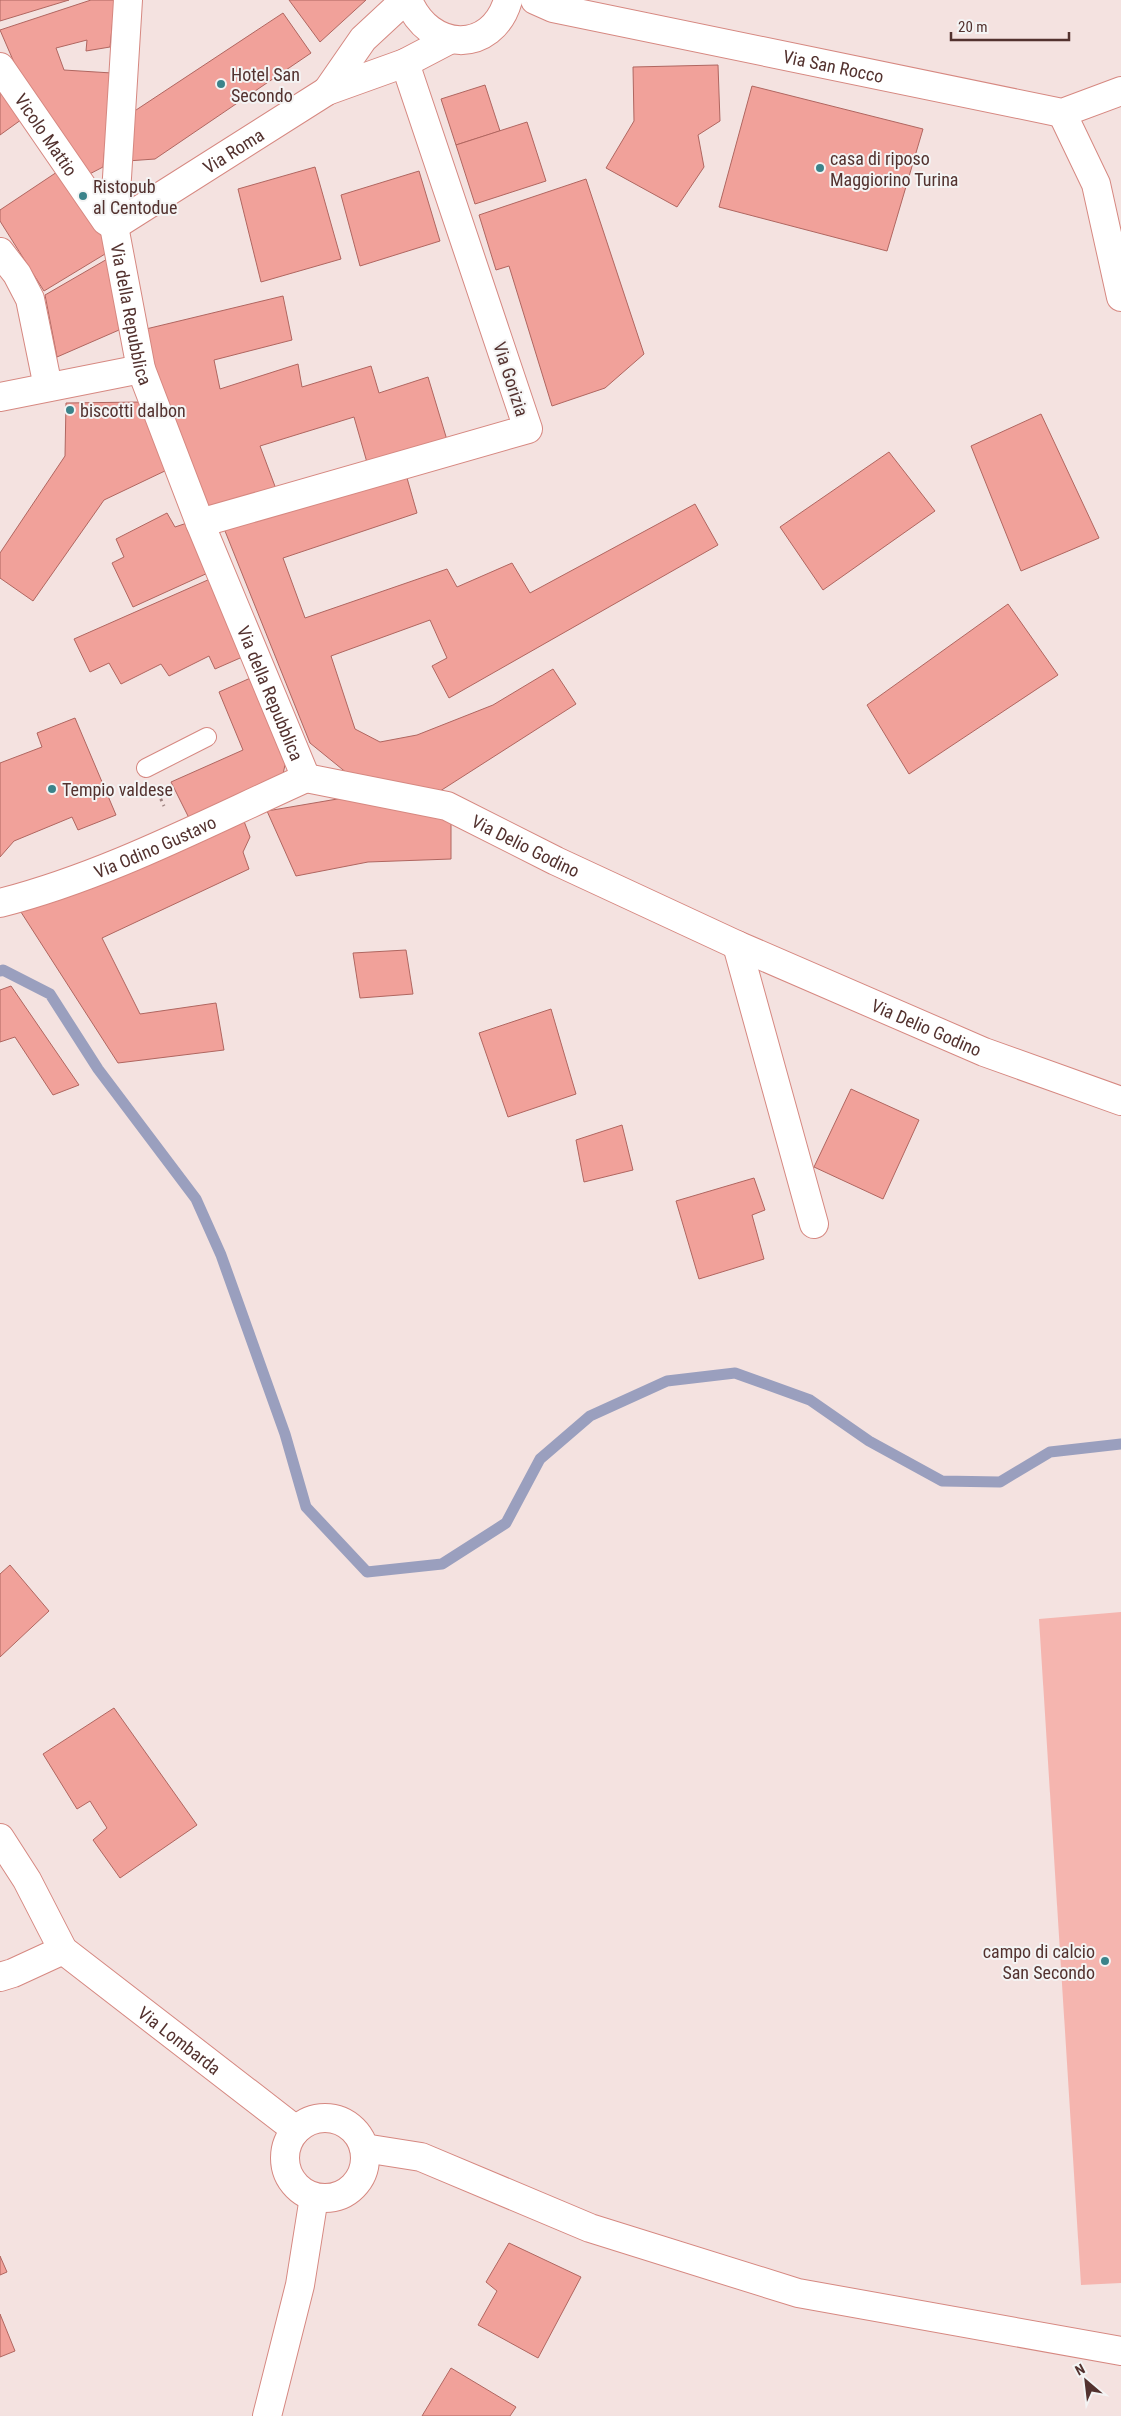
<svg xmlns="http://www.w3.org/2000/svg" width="1121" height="2416" viewBox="0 0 1121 2416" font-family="'Roboto Condensed',sans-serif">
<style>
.green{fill:#f5b5af}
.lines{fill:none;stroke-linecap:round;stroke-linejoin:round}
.stream{stroke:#9a9fbe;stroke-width:11}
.building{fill:#f1a19a;stroke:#b06660}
.lane-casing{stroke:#d68881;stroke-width:20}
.street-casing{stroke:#d68881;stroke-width:30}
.secondary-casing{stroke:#d68881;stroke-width:30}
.path{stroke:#9d8280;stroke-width:3;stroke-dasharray:2.5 4;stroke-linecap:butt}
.lane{stroke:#fff;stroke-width:18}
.street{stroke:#fff;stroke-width:28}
.secondary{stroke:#fff;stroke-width:28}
.poi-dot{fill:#3b838a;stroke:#f4f4f4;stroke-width:2}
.labels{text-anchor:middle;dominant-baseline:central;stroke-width:4;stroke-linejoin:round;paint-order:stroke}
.street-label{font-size:18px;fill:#53322f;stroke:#f4f4f4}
.poi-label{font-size:18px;fill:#53322f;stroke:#f4f4f4;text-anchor:start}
</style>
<rect width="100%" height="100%" fill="#f4e2e0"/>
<!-- green -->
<path class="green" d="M1121 1612V2283L1081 2285 1039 1619Z"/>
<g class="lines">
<!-- stream -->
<path class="stream" d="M0 971 3 970 50 994 98 1069 196 1199 221 1255 285 1434 306 1507 367 1572 442 1564 506 1523 540 1459 590 1416 667 1381 735 1373 810 1400 869 1441 942 1481 1000 1482 1050 1452 1121 1444"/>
</g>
<!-- building -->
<g class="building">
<path d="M0 0H69L0 21Z"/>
<path d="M91 0H115L110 47 86 51 87 40 56 48 64 70 112 73 103 167 80 179 35 111 0 30Z"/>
<path d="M289 0H366L320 42Z"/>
<path d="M283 13 311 53 155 159 127 161 130 114Z"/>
<path d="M718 65 720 121 698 135 704 167 677 207 606 168 634 121 633 67Z"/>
<path d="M0 81 25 117 0 135Z"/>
<path d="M485 85 500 131 456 145 441 99Z"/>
<path d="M752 86 923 129 887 251 719 207Z"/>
<path d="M527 122 546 181 475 204 456 145Z"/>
<path d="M315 167 341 259 261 282 238 189Z"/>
<path d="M63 168 93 210 110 251 44 291 0 221V210Z"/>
<path d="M419 171 440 241 360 266 341 195Z"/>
<path d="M586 179 644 354 605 388 552 406 509 266 496 270 479 215Z"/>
<path d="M109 258 119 330 57 357 45 295Z"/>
<path d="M283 296 292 340 214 360 220 389 298 364 302 387 371 366 379 393 428 377 447 440 368 466 354 417 260 446 276 489 208 510 164 405 146 329Z"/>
<path d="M141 402 169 469 104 500 33 601 0 578V553L65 456 66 403Z"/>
<path d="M1041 414 1099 538 1021 571 971 446Z"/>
<path d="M889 452 935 511 823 590 780 527Z"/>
<path d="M405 471 417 513 283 558 305 618 447 569 457 587 512 563 530 593 695 504 718 545 449 698 432 666 447 658 430 620 331 656 355 729 380 742 417 735 493 705 553 669 576 704 437 793 353 778 310 743 223 526Z"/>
<path d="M167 513 175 527 190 522 210 572 133 607 112 563 124 557 116 539Z"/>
<path d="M210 579 247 655 215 669 209 656 169 676 161 664 121 684 109 663 90 672 74 639Z"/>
<path d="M1008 604 1058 675 909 774 867 705Z"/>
<path d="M255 676 287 756 283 774 190 820 171 782 243 750 219 692Z"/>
<path d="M75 718 116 815 78 830 72 817 14 841 0 857V763L42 747 37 733Z"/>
<path d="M349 797 451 815V859L368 862 296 876 267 811Z"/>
<path d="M242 816 250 837 243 852 249 869 102 938 140 1014 216 1003 224 1050 118 1063 19 909Z"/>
<path d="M406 950 413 994 360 998 353 953Z"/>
<path d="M11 986 79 1085 53 1095 15 1037 0 1042V990Z"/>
<path d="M551 1009 576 1094 508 1117 479 1033Z"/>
<path d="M851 1089 919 1120 883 1199 814 1167Z"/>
<path d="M622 1125 633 1170 584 1182 576 1140Z"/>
<path d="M754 1178 765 1210 752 1215 764 1259 699 1279 676 1201Z"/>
<path d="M10 1565 49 1611 0 1657V1574Z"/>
<path d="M114 1708 197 1825 120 1878 93 1840 107 1828 90 1801 77 1809 43 1754Z"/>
<path d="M509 2243 581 2277 538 2358 478 2325 497 2291 486 2282Z"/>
<path d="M0 2256 7 2272 0 2275Z"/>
<path d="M0 2314 15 2351 0 2357Z"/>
<path d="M451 2368 516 2407 510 2416H422Z"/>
</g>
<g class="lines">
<!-- lane casing -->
<g class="lane-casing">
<path id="lane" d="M146 768 207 737"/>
</g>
<!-- street casing -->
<g class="street-casing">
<g id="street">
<path id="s1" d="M128 0 114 226 141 369 200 523 306 778"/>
<path id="s2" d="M0 67 106 221 114 226"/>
<path d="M327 91 363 39 405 0"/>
<path id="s3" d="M114 226 327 91 405 63 449 40"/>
<path d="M0 252 17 274 30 299 48 387"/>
<path d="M0 397 141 369"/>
<path d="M200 523 528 429 405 63"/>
<path id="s4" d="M306 778 447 806 556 861 737 945 984 1052 1121 1101"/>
<path id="s5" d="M0 903C106 876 206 823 306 778"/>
<path d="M737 945 814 1224"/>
<path id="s6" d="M0 1838 27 1880 63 1950 296 2130"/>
<path d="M0 1977 13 1973 63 1950"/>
<circle cx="325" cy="2158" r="40"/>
<path d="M364 2148 421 2157 590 2228 798 2293 1121 2351"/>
<path d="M267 2416 300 2285 314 2197"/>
</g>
</g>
<!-- secondary casing -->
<g class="secondary-casing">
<g id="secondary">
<path d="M408 0C429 52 492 55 508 0"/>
<path id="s7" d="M535 0 553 8 1062 113 1121 91"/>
<path d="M1062 113 1096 184 1121 297"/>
</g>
</g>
<!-- path -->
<path class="path" d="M158 793 164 806"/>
<!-- lane -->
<use href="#lane" class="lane"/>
<!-- street -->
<use href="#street" class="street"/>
<!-- secondary -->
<use href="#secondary" class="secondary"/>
</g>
<!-- markers -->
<g class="poi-dot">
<circle cx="221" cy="84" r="5"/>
<circle cx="820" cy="168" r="5"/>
<circle cx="83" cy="196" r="5"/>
<circle cx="70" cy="410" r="5"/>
<circle cx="52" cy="789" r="5"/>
<circle cx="1105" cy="1961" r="5"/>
</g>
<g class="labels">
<!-- street labels -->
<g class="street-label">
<text stroke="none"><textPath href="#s7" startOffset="306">Via San Rocco</textPath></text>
<text stroke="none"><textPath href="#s2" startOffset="82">Vicolo Mattio</textPath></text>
<text stroke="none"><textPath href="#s3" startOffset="141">Via Roma</textPath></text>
<text stroke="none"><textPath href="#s1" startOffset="316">Via della Repubblica</textPath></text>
<text transform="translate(511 379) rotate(72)">Via Gorizia</text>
<text stroke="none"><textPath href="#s1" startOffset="721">Via della Repubblica</textPath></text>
<text stroke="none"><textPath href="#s5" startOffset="165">Via Odino Gustavo</textPath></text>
<text stroke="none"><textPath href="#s4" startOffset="232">Via Delio Godino</textPath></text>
<text stroke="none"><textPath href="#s4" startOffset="672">Via Delio Godino</textPath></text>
<text stroke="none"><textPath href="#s6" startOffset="276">Via Lombarda</textPath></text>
</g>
<!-- poi labels -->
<g class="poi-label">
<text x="231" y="74">Hotel San<tspan x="231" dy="21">Secondo</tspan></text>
<text x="830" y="158">casa di riposo<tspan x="830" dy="21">Maggiorino Turina</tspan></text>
<text x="93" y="186">Ristopub<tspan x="93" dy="21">al Centodue</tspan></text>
<text x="80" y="410">biscotti dalbon</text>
<text x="62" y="789">Tempio valdese</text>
<text x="1095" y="1951" text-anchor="end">campo di calcio<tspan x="1095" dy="21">San Secondo</tspan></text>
</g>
</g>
<!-- north arrow -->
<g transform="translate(1086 2381) rotate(332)" stroke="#f4f4f4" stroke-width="4" paint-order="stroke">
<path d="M0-4L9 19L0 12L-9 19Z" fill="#53322f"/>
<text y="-8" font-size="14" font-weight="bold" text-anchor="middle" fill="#53322f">N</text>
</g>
<!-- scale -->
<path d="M951 32v8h118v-8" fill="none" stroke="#53322f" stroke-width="2.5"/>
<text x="958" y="32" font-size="15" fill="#53322f" stroke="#f4f4f4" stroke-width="4" paint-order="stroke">20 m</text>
</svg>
